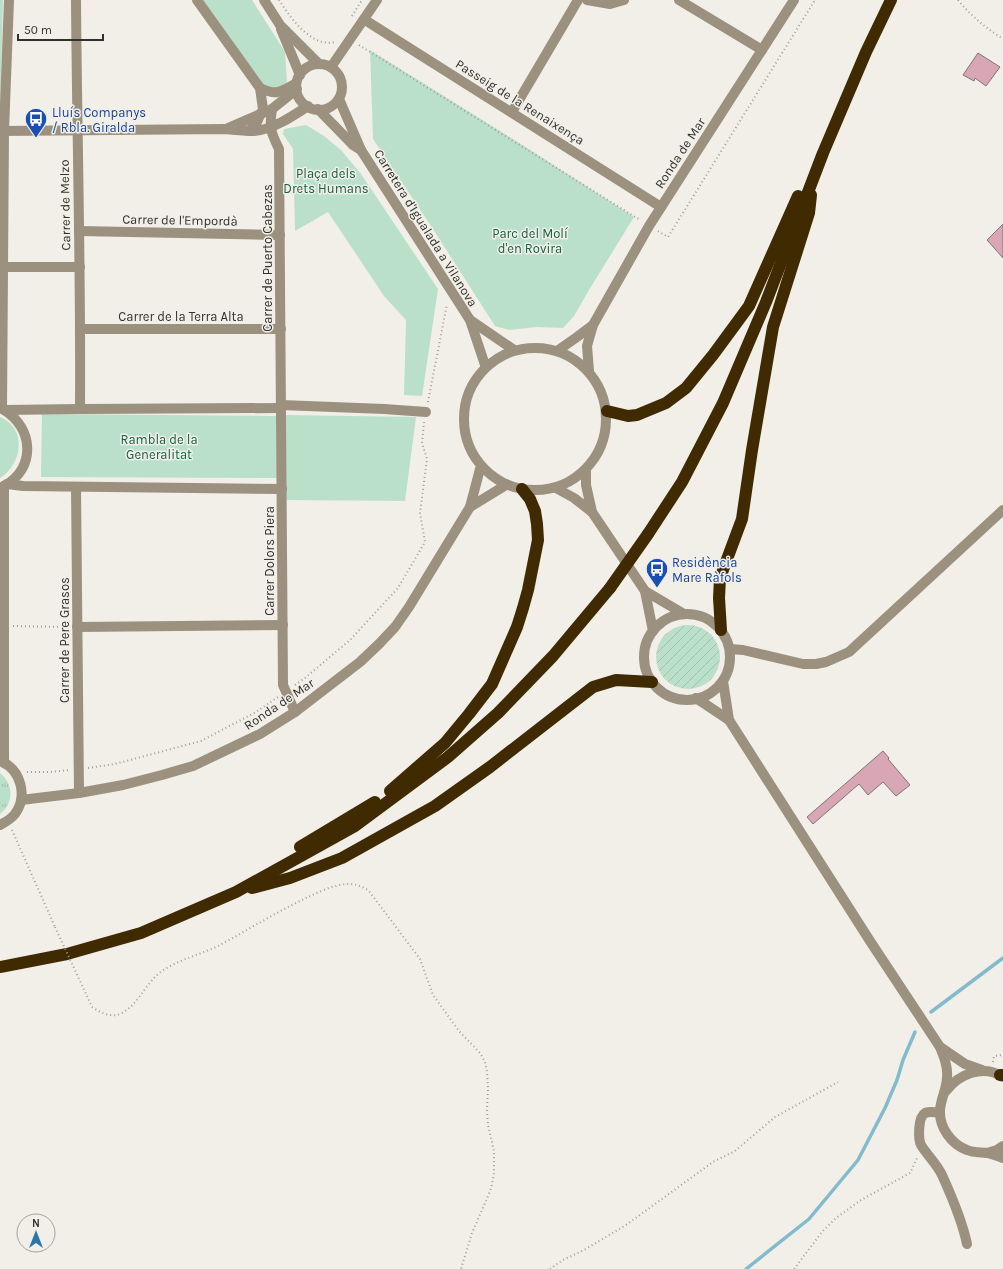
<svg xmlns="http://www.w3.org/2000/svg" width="1003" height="1269" viewBox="0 0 1003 1269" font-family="Karla,sans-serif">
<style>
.grass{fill:url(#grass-tufts)}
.park{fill:#bbe0ca}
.garden{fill:url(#garden-furrows)}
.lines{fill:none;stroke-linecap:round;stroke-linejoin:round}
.stream{stroke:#83bbcc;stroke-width:3.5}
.building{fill:#d8a6b4;stroke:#7e7678}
.path{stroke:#9f9d97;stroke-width:2;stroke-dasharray:1 3;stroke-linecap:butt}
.minor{stroke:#9c907f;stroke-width:10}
.highway{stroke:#402a01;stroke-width:12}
.path-bridge{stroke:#9f9d97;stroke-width:2;stroke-dasharray:1 3;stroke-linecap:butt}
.highway-bridge{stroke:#402a01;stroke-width:12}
.labels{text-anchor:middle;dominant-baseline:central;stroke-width:3;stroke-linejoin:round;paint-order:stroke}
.street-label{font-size:13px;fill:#31302d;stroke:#f1efe7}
.transit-label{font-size:13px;fill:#164399;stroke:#f1efe7;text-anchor:start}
.park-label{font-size:13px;fill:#14613f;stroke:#f1efe7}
</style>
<defs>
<pattern id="grass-tufts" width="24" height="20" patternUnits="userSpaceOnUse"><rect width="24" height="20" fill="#bbe0ca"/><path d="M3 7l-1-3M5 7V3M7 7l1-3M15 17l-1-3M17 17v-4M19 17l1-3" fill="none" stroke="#a1c0ae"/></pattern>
<pattern id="garden-furrows" width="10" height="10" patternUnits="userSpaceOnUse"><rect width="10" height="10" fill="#bbe0ca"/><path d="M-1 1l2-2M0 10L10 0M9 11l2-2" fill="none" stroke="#a1c0ae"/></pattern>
</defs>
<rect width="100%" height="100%" fill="#f1efe7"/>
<!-- grass -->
<path class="grass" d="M0 773C14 784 14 803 0 814Z"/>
<!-- park -->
<g class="park">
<path d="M0 0H3L0 118Z"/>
<path d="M203 0H252L285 52 287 82 275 90 259 82Z"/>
<path d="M370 50 521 144 634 217 589 290 574 316 563 328 537 327 509 330 495 326 431 226 373 139Z"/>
<path d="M306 125 324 136 341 150 361 174 438 289 422 396 404 395 406 320 384 296 328 212 295 231 293 149 283 134 284 129Z"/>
<path d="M42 414 276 416 277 478 41 477Z"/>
<path d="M285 415 416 417 405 501 286 500Z"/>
<path d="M0 417C27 428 23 464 0 478Z"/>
</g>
<!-- garden -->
<circle class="garden" cx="688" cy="657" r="32"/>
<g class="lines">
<!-- stream -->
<g class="stream">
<path d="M931 1012 1003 958"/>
<path d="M746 1269 809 1219 858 1160 885 1108 897 1080 903 1060 915 1032"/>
</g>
</g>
<!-- building -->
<g class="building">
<path d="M978 53 1000 67 986 86 975 78 974 81 963 75Z"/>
<path d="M1003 224V258L987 240Z"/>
<path d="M883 751 889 758 888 759 910 785 896 796 883 782 868 795 859 784 813 824 807 817Z"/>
</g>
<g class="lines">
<!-- path -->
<g class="path">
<path d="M279 0C290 17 311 48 335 42"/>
<path d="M958 0C971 16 986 28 1003 39"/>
<path d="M352 16 362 0"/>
<path d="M359 45 640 220"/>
<path d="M658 231 668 237 815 0"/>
<path d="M428 402 447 304"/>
<path d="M13 626 67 627"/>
<path d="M295 685 305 678 350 640 398 588 425 542 420 513 427 459 422 443 424 422"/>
<path d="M88 768 115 764 201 741 256 712 278 697"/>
<path d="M27 772H50L70 770"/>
<path d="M12 830 55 927"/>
<path d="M92 1007C100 1012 110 1018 120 1014 139 1005 145 983 162 971 180 959 202 954 220 945 249 929 277 912 306 898 319 892 334 884 349 884 357 884 363 887 369 891L420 959 433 995 459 1031 480 1053 485 1062 487 1072 488 1088 487 1111 488 1125 494 1151V1173L491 1189 472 1233 461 1269"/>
<path d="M993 1062 994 1056 1003 1055"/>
<path d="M550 1269 563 1260 584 1250 626 1225 713 1162 735 1151 775 1117 838 1082"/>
<path d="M794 1269 822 1232 836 1218 861 1200 910 1173 917 1158"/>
</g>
<!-- minor -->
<g class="minor">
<path d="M76 0C77 136 81 272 80 409"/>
<path d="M197 0 260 88 263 109 257 122 249 131"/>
<path d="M264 0 280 25 319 64"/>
<path d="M587 0 610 4 624 0"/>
<path d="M679 0 762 50"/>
<path d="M365 20 661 207"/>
<path d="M281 29 300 75"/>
<circle cx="319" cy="87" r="23"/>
<path d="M331 67 377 0"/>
<path d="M260 88C277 96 280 92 295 84"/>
<path d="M339 99 361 150 470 320 485 365"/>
<path d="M272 109C269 128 271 133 279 149L283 685 295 712"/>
<path d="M318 109 353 145 361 150"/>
<path d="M512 112 578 0"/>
<path d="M228 128 272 109 297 89"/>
<path d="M0 131 225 129C235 130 244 131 254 131 272 130 293 116 308 106"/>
<path d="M79 231 280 235"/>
<path d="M3 267H80"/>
<path d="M470 320 514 350"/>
<path d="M81 329H281"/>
<circle cx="535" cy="419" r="71"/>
<path d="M557 351 577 337 593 325"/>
<path d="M589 371 587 346 593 325 649 226 794 0"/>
<path d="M281 405 384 409 426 412"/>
<path d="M2 409 4 131 9 0"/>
<path d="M4 410C34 428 36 469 4 486"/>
<path d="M5 410 80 409 281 408"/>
<path d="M586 469V485L592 512 645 591 653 631"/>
<path d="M7 484 23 486 282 489"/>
<path d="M4 486V762"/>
<path d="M76 487 79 793"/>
<path d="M556 488 574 498 592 512"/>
<path d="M470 507 506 485"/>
<path d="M645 591 684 614"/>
<circle cx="687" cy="657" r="43"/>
<path d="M77 627 283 625"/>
<path d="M730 649 743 650 803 664H816L826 662 849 652 1003 510"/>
<path d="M723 681 729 720 870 941 940 1047C944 1057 948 1067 947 1077 947 1088 941 1098 940 1110 939 1127 951 1144 967 1150 974 1153 981 1152 988 1153 993 1154 998 1156 1003 1158"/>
<path d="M696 698 729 720"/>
<path d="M0 761C21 769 28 796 15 814 11 819 6 822 0 825"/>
<path d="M21 800 79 793 123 785 162 775 193 766 260 734 295 712 360 662 379 644 395 627 409 607 470 507 480 469"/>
<path d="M940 1047 965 1064 982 1070"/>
<path d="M946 1091C959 1074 983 1064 1003 1077"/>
<path d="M940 1113C935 1112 930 1111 925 1113 918 1117 918 1139 921 1145 927 1155 937 1164 942 1175 952 1197 962 1220 967 1244"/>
<path d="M987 1153 997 1150 1003 1146"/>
</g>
<!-- highway -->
<g class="highway">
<path d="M607 411 628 416 637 415 666 403 686 388 713 355 749 306 798 196"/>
<path d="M648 534 682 482 723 403 766 302 823 153 866 52 891 0"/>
<path d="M721 630 719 598 720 578 742 519 752 450 773 327 809 213 811 195"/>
<path d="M390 791 445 743 469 714 492 684 517 627 523 608 528 590 538 540 537 524 535 511 530 499 522 489"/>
<path d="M300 847 375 802"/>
<path d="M252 888 290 878 342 858 435 806 490 767 593 687 616 680 652 682"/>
<path d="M0 967 67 954 141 933 236 892 355 826 448 757 498 713 553 656 610 588"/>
<path d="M1000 1075H1003"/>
</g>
<!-- path-bridge -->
<path class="path-bridge" d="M55 927 92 1007"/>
<!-- highway-bridge -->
<path class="highway-bridge" d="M610 588 648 534"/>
</g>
<!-- icons -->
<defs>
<g id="bus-pin" transform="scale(1.15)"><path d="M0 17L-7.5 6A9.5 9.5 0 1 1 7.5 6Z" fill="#1a4fb4" stroke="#f1efe7"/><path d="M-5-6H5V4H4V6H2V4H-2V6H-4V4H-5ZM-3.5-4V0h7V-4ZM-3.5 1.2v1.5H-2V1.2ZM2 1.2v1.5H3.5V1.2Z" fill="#fff"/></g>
</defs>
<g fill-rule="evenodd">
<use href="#bus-pin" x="36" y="119"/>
<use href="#bus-pin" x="657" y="569"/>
</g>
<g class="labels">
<!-- street labels -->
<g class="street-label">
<text transform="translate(520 102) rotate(32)">Passeig de la Renaixença</text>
<text transform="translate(680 153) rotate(-57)">Ronda de Mar</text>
<text transform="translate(65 205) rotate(-91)">Carrer de Melzo</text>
<text transform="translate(180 220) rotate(1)">Carrer de l'Empordà</text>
<text transform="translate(426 228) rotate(58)">Carretera d'Igualada a Vilanova</text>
<text transform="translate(267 258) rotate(-90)">Carrer de Puerto Cabezas</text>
<text x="181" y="316">Carrer de la Terra Alta</text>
<text transform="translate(269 561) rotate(-90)">Carrer Dolors Piera</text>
<text transform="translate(64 640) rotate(-90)">Carrer de Pere Grasos</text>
<text transform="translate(279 704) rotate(-34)">Ronda de Mar</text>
</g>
<!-- transit labels -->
<g class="transit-label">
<text x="52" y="112">Lluís Companys<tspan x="52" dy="15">/ Rbla. Giralda</tspan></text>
<text x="672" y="562">Residència<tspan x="672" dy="15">Mare Ràfols</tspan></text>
</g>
<!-- park labels -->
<g class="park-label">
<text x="326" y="173">Plaça dels<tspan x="326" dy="15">Drets Humans</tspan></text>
<text x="530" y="233">Parc del Molí<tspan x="530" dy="15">d'en Rovira</tspan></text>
<text x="159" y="439">Rambla de la<tspan x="159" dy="15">Generalitat</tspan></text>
</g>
</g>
<!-- north arrow -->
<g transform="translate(36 1233)"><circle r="19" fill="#f1efe7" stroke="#a4a39d"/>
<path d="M0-3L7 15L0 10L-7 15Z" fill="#2c76a9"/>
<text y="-6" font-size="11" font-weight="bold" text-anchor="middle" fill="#31302d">N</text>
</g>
<!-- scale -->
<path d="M18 34v6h85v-6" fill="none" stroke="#31302d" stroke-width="2"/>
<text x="24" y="34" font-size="12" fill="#31302d" stroke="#f1efe7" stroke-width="3" paint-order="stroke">50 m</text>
</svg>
